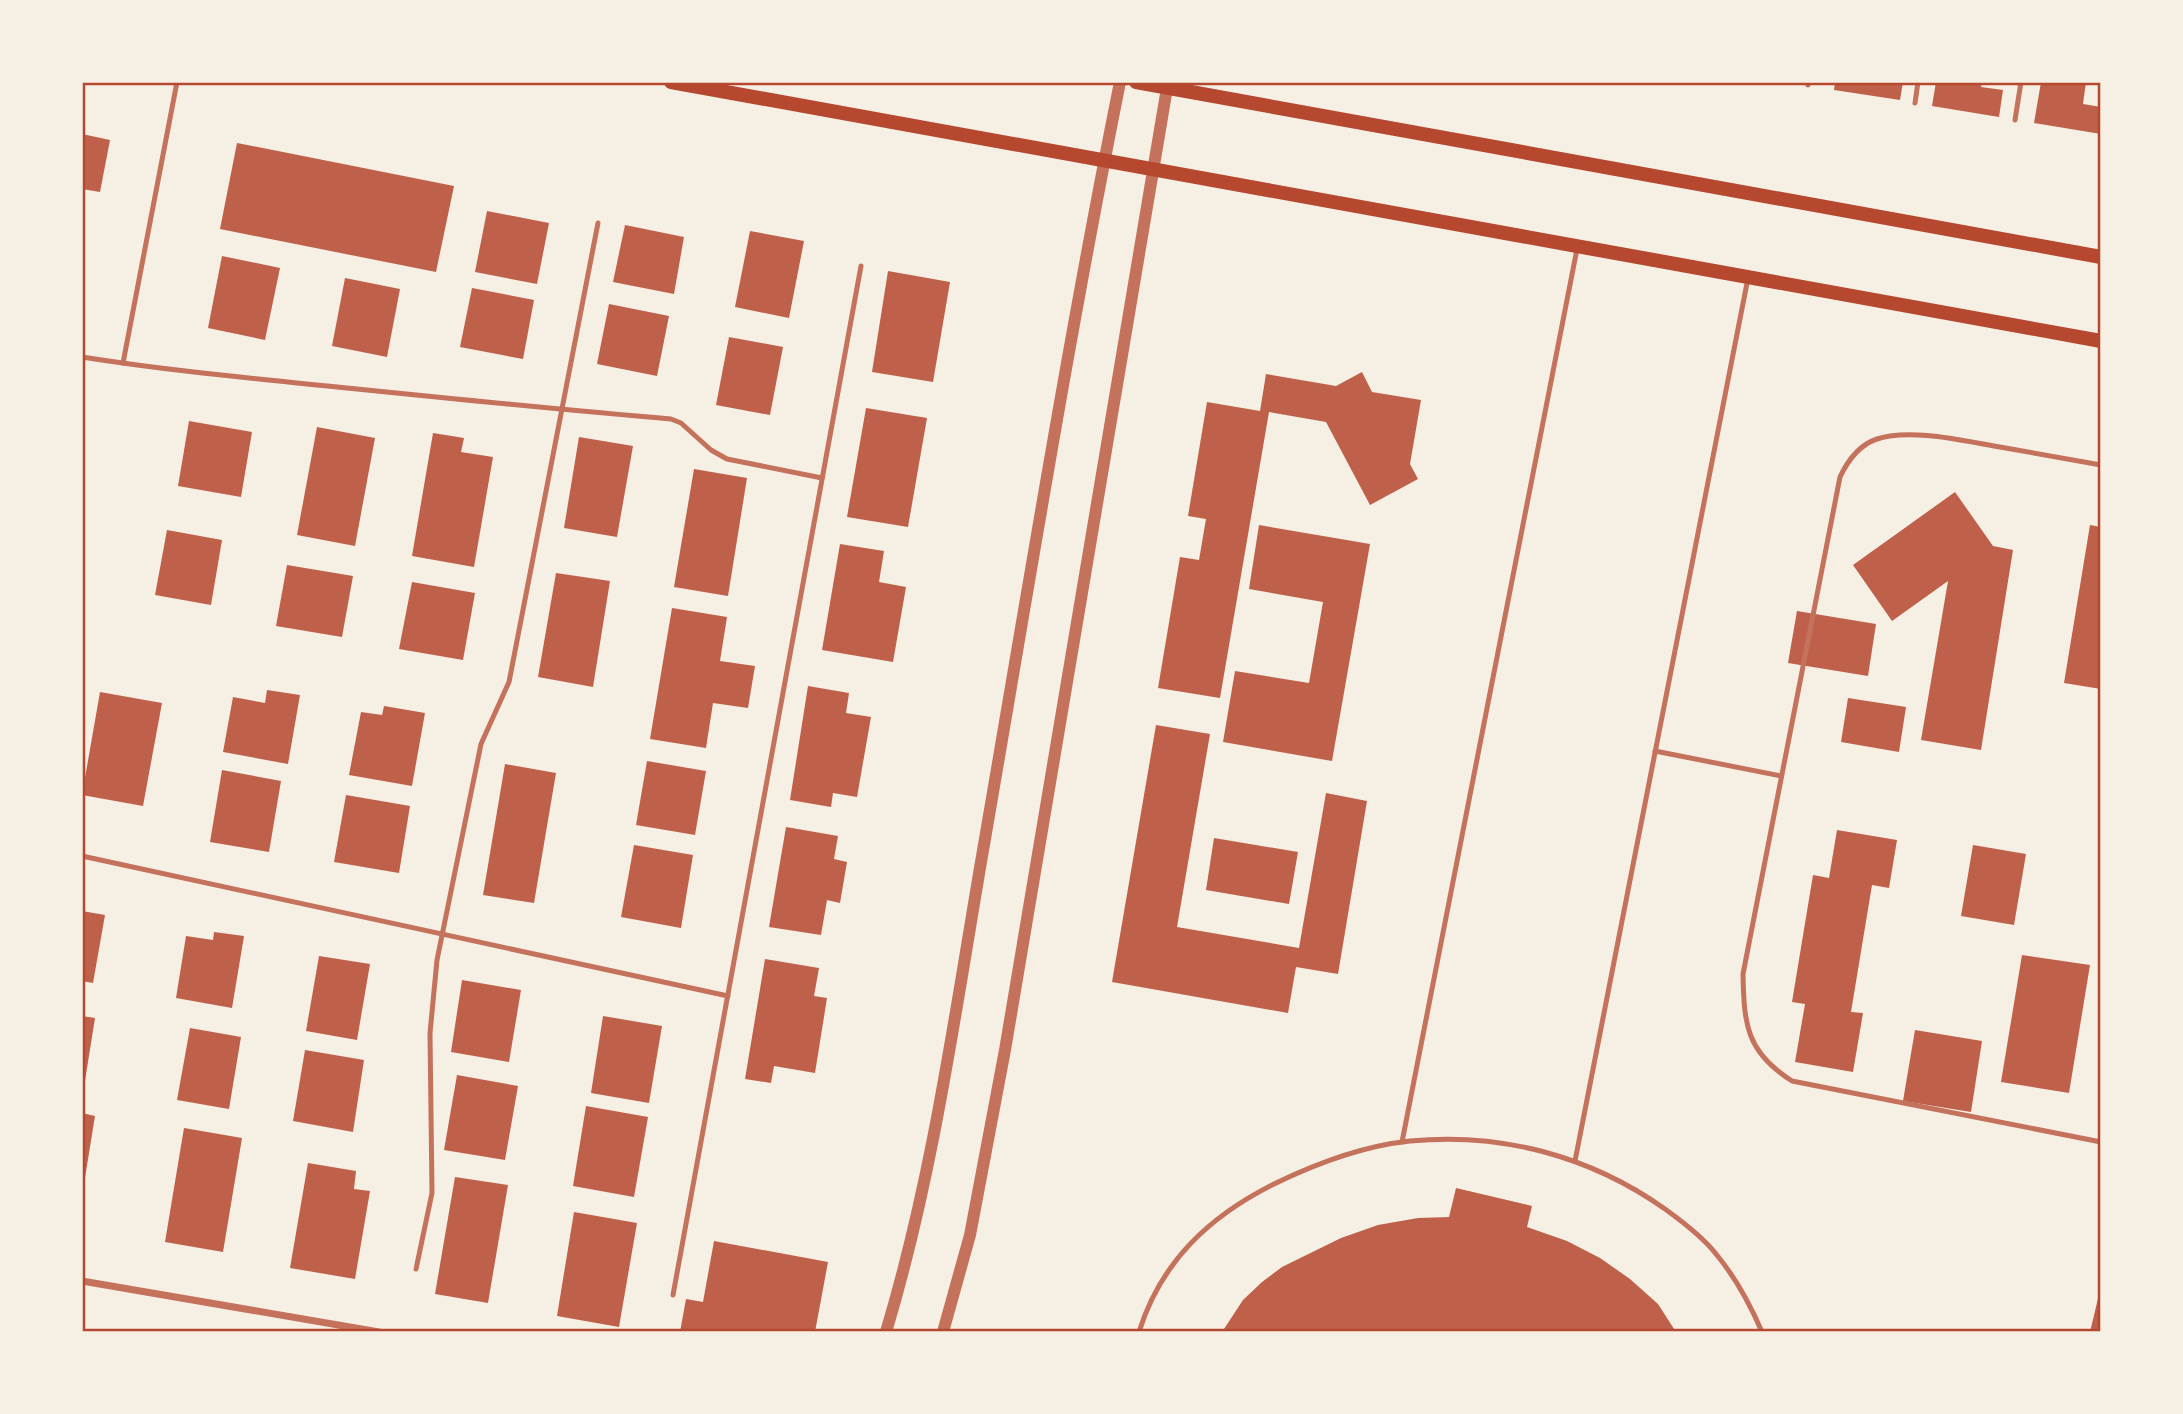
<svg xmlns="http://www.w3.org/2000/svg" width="2183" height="1414" viewBox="0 0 2183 1414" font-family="'DM Sans',sans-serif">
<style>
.building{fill:#bf614a}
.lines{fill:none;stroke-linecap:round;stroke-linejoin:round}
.service{stroke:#c5725c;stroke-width:5}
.minor{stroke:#c5725c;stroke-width:7}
.tertiary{stroke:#c5725c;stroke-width:12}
.secondary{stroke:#b5482f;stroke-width:14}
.neatline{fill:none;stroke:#b5482f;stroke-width:2.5}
</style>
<rect width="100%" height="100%" fill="#f6efe4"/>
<!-- building -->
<g class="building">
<path d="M1835 82H1903L1900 100 1834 90Z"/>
<path d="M1936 82H1982L1981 87 2003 90 1999 117 1932 106Z"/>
<path d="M2041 82H2086L2083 104 2101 107V134L2034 123Z"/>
<path d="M82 134 110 140 100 192 82 189Z"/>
<path d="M237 143 454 186 436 272 220 229Z"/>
<path d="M487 211 549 223 537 284 475 272Z"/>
<path d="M625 225 684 237 674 294 613 282Z"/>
<path d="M750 231 804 241 789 318 735 307Z"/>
<path d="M222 256 280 268 265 340 208 328Z"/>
<path d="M888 271 950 282 933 382 872 372Z"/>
<path d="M345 278 400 289 387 357 332 346Z"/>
<path d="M472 288 534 300 523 359 460 347Z"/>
<path d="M609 304 669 316 657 376 597 364Z"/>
<path d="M729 337 783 347 770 415 716 405Z"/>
<path d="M1362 372 1372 392 1421 400 1410 464 1418 479 1370 505 1326 422 1269 412 1220 698 1158 688 1180 557 1199 560 1206 519 1188 516 1207 402 1260 411 1266 374 1336 386Z"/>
<path d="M866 408 927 418 908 527 847 517Z"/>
<path d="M189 421 252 432 241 497 178 486Z"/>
<path d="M317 427 375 438 355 546 297 535Z"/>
<path d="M433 433 464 438 461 452 493 457 474 567 412 556Z"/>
<path d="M579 437 633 446 617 537 564 528Z"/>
<path d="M694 469 747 478 728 596 674 587Z"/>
<path d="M1955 492 1993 546 2013 550 1981 750 1921 740 1948 581 1892 621 1853 565Z"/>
<path d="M1259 525 1370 544 1332 761 1223 742 1235 671 1309 683 1323 602 1249 589Z"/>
<path d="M2090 525 2101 527V689L2064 683Z"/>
<path d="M167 530 222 540 211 605 155 595Z"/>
<path d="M840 544 884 551 879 582 906 587 893 662 822 650Z"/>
<path d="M287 565 353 576 342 637 276 626Z"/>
<path d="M556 573 610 581 593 687 538 677Z"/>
<path d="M412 582 475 593 463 660 399 649Z"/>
<path d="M672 608 727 617 720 661 755 666 748 708 713 703 706 748 650 739Z"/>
<path d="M1797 611 1876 624 1868 676 1788 663Z"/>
<path d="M808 686 849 693 846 713 871 717 857 797 833 793 831 807 790 800Z"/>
<path d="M267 690 300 695 288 764 223 752 233 697 265 703Z"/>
<path d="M100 692 162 703 143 806 82 795Z"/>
<path d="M1848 698 1906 707 1899 752 1841 742Z"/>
<path d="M384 706 425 713 412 786 349 775 361 712 382 715Z"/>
<path d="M1156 725 1210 734 1177 927 1299 948 1326 793 1367 801 1338 974 1296 967 1288 1013 1112 982Z"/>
<path d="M647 761 706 771 695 835 636 825Z"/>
<path d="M505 764 556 773 534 903 483 895Z"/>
<path d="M222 770 281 781 269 852 210 842Z"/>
<path d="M346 795 410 806 399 873 334 862Z"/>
<path d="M786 827 838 836 834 859 847 862 840 903 827 900 821 935 769 927Z"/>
<path d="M1837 830 1897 840 1889 888 1872 885 1851 1012 1863 1013 1853 1072 1795 1062 1805 1004 1792 1002 1813 875 1829 878Z"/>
<path d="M1214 838 1298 852 1289 904 1206 890Z"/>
<path d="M634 845 693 855 681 928 621 917Z"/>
<path d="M1973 845 2026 854 2014 925 1961 916Z"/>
<path d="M82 911 105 915 93 983 82 981Z"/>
<path d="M214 932 244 936 232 1008 176 998 186 936 213 940Z"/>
<path d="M2022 955 2090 965 2069 1093 2001 1082Z"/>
<path d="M319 956 370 964 357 1040 306 1031Z"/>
<path d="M765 959 819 968 814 996 827 998 815 1073 774 1066 771 1083 745 1079Z"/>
<path d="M462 980 521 990 509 1062 451 1052Z"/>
<path d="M82 1016 95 1018 84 1087H82Z"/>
<path d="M603 1016 662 1026 649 1103 591 1093Z"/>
<path d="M190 1028 241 1037 229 1109 177 1100Z"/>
<path d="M1915 1030 1982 1041 1971 1112 1903 1101Z"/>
<path d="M305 1050 364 1060 353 1132 293 1121Z"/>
<path d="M457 1075 518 1086 505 1160 444 1150Z"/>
<path d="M586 1106 648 1117 634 1197 573 1186Z"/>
<path d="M82 1113 95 1116 84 1184H82Z"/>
<path d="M184 1128 242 1138 223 1252 165 1242Z"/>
<path d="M308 1163 356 1171 354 1189 370 1191 355 1279 290 1268Z"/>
<path d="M455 1177 508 1185 488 1303 435 1294Z"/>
<path d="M1456 1188 1532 1206 1527 1227 1567 1241 1600 1258 1630 1279 1658 1304 1676 1332H1222L1243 1300 1262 1282 1282 1267 1341 1238 1378 1225 1418 1218 1449 1217Z"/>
<path d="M574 1212 637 1223 619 1327 557 1316Z"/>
<path d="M714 1241 828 1262 815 1332H680L686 1299 703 1302Z"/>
<path d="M2100 1290 2101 1332H2090Z"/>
</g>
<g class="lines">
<!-- service -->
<g class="service">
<path d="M1808 85 1809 82"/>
<path d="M1915 103 1918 82"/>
<path d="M2015 120 2021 82"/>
<path d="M82 357C170 371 259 379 347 388 455 399 563 410 671 419L681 423 711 450 727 459 822 478"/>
<path d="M123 363 177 82"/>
<path d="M2101 465C2067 459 2033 453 2000 447 1964 441 1911 428 1877 439 1859 445 1848 460 1840 477L1743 974C1744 1024 1746 1052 1792 1081L2101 1142"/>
<path d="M1655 751 1781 776"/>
<path d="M82 856 728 996"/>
<path d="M1402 1142 1577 249"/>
<path d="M1575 1161 1748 278"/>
<path d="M416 1269 432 1193 430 1033 437 960 481 744 509 682 598 223"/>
<path d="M673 1295 861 266"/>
<path d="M1139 1332C1161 1261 1210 1216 1274 1184 1317 1163 1362 1146 1410 1141 1501 1132 1590 1156 1665 1209 1683 1222 1703 1237 1716 1254 1736 1278 1750 1304 1762 1332"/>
</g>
<!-- minor -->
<path class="minor" d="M82 1281 379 1332"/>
<!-- tertiary -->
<g class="tertiary">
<path d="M886 1332C932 1179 954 1020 981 862 1026 602 1068 341 1120 82"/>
<path d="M943 1332 970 1235 1005 1050 1168 82"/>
</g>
<!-- secondary -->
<g class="secondary">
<path d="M671 82 2101 341"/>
<path d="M1136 82 2101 257"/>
</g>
</g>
<!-- border -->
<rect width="2183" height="1414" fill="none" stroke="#f6efe4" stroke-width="168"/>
<rect x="84" y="84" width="2015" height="1246" class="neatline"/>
</svg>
